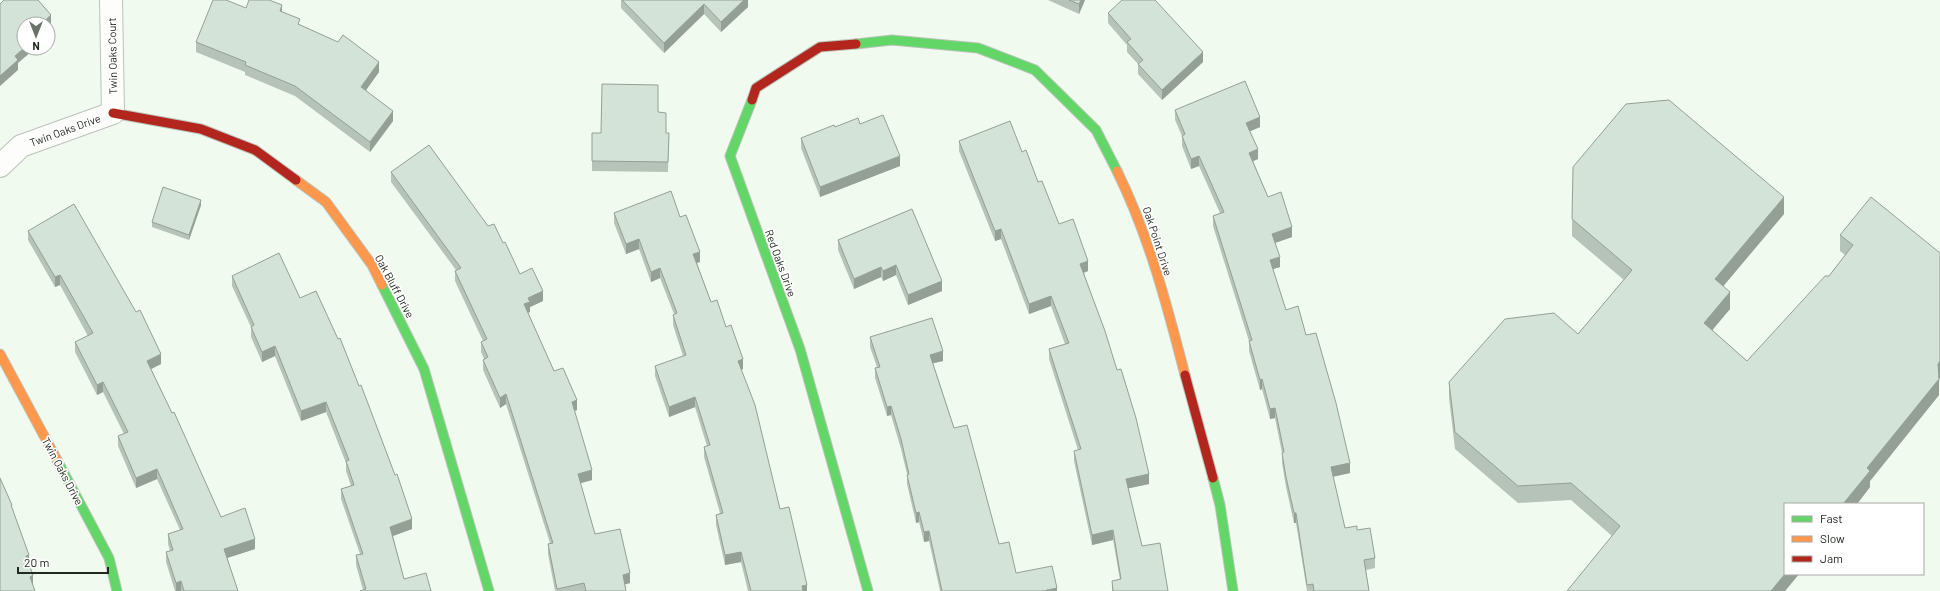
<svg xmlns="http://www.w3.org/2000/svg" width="1940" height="591" viewBox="0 0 1940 591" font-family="Barlow,sans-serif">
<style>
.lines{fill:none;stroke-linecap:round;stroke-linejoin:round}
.street-casing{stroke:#bbc3b9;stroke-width:24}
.fast-casing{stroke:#bbc3b9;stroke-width:11}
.slow-casing{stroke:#bbc3b9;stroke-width:11}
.jam-casing{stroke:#bbc3b9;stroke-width:11}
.street{stroke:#fdfefc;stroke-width:22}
.fast{stroke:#63d668;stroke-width:9}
.slow{stroke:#ff974d;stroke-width:9}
.jam{stroke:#b3261e;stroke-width:9}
.wall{fill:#b5c3b9}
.shaded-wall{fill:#949f96}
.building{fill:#d3e3d7;stroke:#949f96}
.labels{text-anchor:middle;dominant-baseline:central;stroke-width:3.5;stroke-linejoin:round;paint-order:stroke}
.street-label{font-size:11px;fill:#222920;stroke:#fff}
</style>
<rect width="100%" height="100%" fill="#f1faee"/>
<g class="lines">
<!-- street casing -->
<g class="street-casing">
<path id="street" d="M0 166 21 146 113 113 111 0"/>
</g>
<!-- fast casing -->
<g class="fast-casing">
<g id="fast">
<path d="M856 44 892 40 978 48 1035 70 1096 130 1117 171"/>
<path d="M752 100 730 156 800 349 868 591"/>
<path d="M382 285 424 369 489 591"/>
<path d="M57 460 109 558 117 591"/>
<path d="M1213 478 1220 505 1233 591"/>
</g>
</g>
<!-- slow casing -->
<g class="slow-casing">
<g id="slow">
<path d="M1117 171C1149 236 1167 305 1185 375"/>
<path d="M296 180 326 202 372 265 382 285"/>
<path d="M0 354 57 460"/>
</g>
</g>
<!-- jam casing -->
<g class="jam-casing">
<g id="jam">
<path d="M752 100 756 88 820 47 856 44"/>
<path d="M113 113 201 129 255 150 296 180"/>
<path d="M1185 375 1213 478"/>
</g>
</g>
<!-- street -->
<use href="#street" class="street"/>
<!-- fast -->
<use href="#fast" class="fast"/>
<!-- slow -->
<use href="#slow" class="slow"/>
<!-- jam -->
<use href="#jam" class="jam"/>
</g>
<!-- wall -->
<g class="wall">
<path d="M621 0H748V7L721 32 704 14 664 53 621 8Z"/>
<path d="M1048 0H1085L1079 14Z"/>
<path d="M246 8 282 12 300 25 379 72 366 90 393 121 370 152 295 96 245 75V72L196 52V42Z"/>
<path d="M1108 13 1203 62 1162 100 1138 74V64L1127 52V45L1108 23Z"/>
<path d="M1175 110 1260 127 1250 131 1258 159 1253 161 1268 197 1292 237 1275 243 1280 267 1273 269 1286 310 1306 335 1350 473 1333 477 1345 528 1357 530 1375 558V568L1366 570 1369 591H1307L1296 523H1294L1286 487 1282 463V453L1275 418 1270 419 1262 389 1260 390 1249 351V341L1213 226V216L1220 213 1199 166 1191 169 1182 146V136L1175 120Z"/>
<path d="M658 112 666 133H669L668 172 592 171V133H601Z"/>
<path d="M860 124 900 166 820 197 801 148V138L835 127Z"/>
<path d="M959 141 1022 152 1059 224 1088 271 1084 273 1149 484 1128 488 1142 546 1168 591H1112V581L1120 580 1113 540 1092 545 1074 461V451L1078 450 1049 359V349L1065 344 1051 306 1029 314 1001 239 995 241 959 151Z"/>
<path d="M391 172 488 226 503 243 520 274 543 301 530 307V312L528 313 554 371 577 410 574 411 592 480 580 483 595 534 630 583 625 584 626 591H555L548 554V544L550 543 506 404 500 408 483 370V360L484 359 481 352V342L483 341 455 281V271L456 270 391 182Z"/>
<path d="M201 205 189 240 152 227V222Z"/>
<path d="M912 209 942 291 908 305 896 275 883 281 881 277 854 289 838 250V240Z"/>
<path d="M614 213 680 217 700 262 697 263 711 302 726 327 743 369 741 370 780 509 807 591H748L741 562 725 565 716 525V515L720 513 704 457V447L707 446 695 407 669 417 655 376V366L683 356 673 325V315L674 314 660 278 651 282 639 249 626 254 614 223Z"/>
<path d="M1784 214 1723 286 1730 309 1712 330 1747 361 1829 276 1845 255 1840 251V235L1940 253V378H1939V395L1870 481V487L1857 504H1785L1799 574 1785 591H1567L1612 536 1571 500 1518 503 1455 449 1449 398V382L1578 334 1624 280 1572 236V219Z"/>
<path d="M28 231 161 364 151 369 221 517 255 549 227 558 238 591H175L166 562V552L170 551 168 544V534L180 530 157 479 136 488 118 446V436L124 434 103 392 97 395 75 352V342L88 336 60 285 55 287 28 240Z"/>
<path d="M232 276 300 298 412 529 393 536 404 579 363 590 356 565V555L360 554 341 499V489L351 486 346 471V463L326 412 301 421 275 356 262 362 251 337V327L232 286Z"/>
<path d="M870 337 943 361 933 363 954 428 999 544 1016 573 1057 591H940L929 541 924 542 919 522 916 523 907 484V474L901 449 891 415 887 416 875 378V368L877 367 870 347Z"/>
</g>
<!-- shaded-wall -->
<g class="shaded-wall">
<path d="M744 0H748V7L721 32V22Z"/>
<path d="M1081 0H1085L1079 14V4Z"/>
<path d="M704 4V14L664 53V43Z"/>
<path d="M282 5V15L280 11Z"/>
<path d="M51 15V25L48 28V24H41Z"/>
<path d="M24 48H32V51L18 63V70L0 86V76L15 56Z"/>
<path d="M1203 52V62L1162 100V90Z"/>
<path d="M379 62V72L361 97V87Z"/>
<path d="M393 111V121L370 152V142Z"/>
<path d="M1260 117V127L1246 133V123Z"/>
<path d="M1258 149V159L1249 163V153Z"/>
<path d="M900 156V166L820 197V187Z"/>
<path d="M1199 156V166L1191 169V159Z"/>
<path d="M1784 197V214L1715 296V279Z"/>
<path d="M201 200V205L189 240V235Z"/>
<path d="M1292 227V237L1272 244V234Z"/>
<path d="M1001 229V239L995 241V231Z"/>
<path d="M639 239V249L626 254V244Z"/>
<path d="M700 252V262L693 264V254Z"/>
<path d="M1280 257V267L1270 270V260Z"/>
<path d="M1088 261V271L1080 274V264Z"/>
<path d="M896 265V275L883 281V271Z"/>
<path d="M881 267V277L854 289V279Z"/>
<path d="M660 268V278L651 282V272Z"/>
<path d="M60 275V285L55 287V277Z"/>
<path d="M942 281V291L908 305V295Z"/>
<path d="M543 291V301L530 307V312L524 314V304L528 298Z"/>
<path d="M1730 292V309L1704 340V323Z"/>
<path d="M1051 296V306L1029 314V304Z"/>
<path d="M275 346V356L262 362V352Z"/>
<path d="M943 351V361L930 364V355Z"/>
<path d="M161 354V364L147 371V361Z"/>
<path d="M743 359V369L738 371V361Z"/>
<path d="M1940 361V378L1938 381V364Z"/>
<path d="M1262 379V389L1260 390V380Z"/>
<path d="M1939 379V395L1870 481V487L1857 504H1843L1867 468Z"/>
<path d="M103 382V392L97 395V385Z"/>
<path d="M506 394V404L500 408V398Z"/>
<path d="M695 397V407L669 417V407Z"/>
<path d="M577 400V410L572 412V402Z"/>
<path d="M326 402V412L301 421V411Z"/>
<path d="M891 406V415L887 416V407Z"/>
<path d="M1275 408V418L1270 419V409Z"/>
<path d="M1350 463V473L1331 477V467Z"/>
<path d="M157 469V479L136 488V478Z"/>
<path d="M592 470V480L578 484V474Z"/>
<path d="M1149 474V484L1126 489V479Z"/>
<path d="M919 512V522L916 523V513Z"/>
<rect x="1294" y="513" width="2" height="10"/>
<path d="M412 519V529L390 537V527Z"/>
<path d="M1113 530V540L1092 545V535Z"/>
<path d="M929 531V541L924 542V532Z"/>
<path d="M255 539V549L224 559V549Z"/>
<path d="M741 552V562L725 565V555Z"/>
<path d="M29 555V565L26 556Z"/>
<path d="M630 573V583L623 585V575Z"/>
<path d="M1785 574H1799L1785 591H1771Z"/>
<path d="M33 575V585L30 587V577Z"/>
<path d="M181 581V591H176V583Z"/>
<path d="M807 585V591H802V586Z"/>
<path d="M1057 588V591H1043Z"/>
</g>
<!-- building -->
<g class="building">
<path d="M4 0H38L51 15 41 24H24V48L15 56 18 60 0 76V4Z"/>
<path d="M213 0H226L246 8 249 0H269L282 5 280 11 300 19 298 24 338 42 343 35 379 62 361 87 393 111 370 142 295 86 245 65 246 62 196 42Z"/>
<path d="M622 0H744L721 22 704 4 664 43Z"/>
<path d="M1069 0H1081L1079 4Z"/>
<path d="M1122 0H1155L1203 52 1162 90 1138 64 1143 60 1127 42 1131 39 1108 13Z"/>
<path d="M1245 81 1260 117 1246 123 1258 149 1249 153 1268 197 1281 192 1292 227 1272 234 1280 257 1270 260 1286 310 1298 306 1306 335 1316 333 1336 403 1350 463 1331 467 1345 528 1357 526V530L1370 528 1375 558 1364 560 1369 591H1314L1313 584 1307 585 1296 513H1294L1286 477 1282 453 1284 452 1275 408 1270 409 1262 379 1260 380 1249 341 1252 340 1213 216 1224 212 1199 156 1191 159 1182 136 1185 134 1175 110Z"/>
<path d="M602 84 658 85V112L666 113V133H669L668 162 592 161V133H601Z"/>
<path d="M1669 100 1784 197 1715 279 1730 292 1704 323 1747 361 1825 276H1829L1853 245 1840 235 1871 197 1940 253V361L1938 364 1939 379 1867 468 1870 471 1843 504H1785V574L1771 591H1567L1620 526 1571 483 1518 486 1455 432 1449 382 1505 319 1554 313 1578 334 1632 270 1572 219 1573 167 1626 104Z"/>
<path d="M883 115 900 156 820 187 801 138 834 125 835 127 858 118 860 124Z"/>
<path d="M1010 121 1022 152 1026 150 1038 182 1042 181 1059 224 1073 219 1088 261 1080 264 1105 331 1117 370 1121 369 1136 418 1149 474 1126 479 1142 546 1160 543 1168 591H1113L1112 581 1121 579 1113 530 1092 535 1074 451 1081 449 1049 349 1069 343 1051 296 1029 304 1001 229 995 231 959 141Z"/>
<path d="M429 145 488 226 494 224 503 243 505 242 520 274 532 268 543 291 528 298 530 302 524 304 554 371 563 368 577 400 572 402 592 470 578 474 595 534 620 529 630 573 623 575 626 591H586L584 583 557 589 548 544 553 543 506 394 500 398 483 360 488 357 481 342 487 339 455 271 461 268 391 172Z"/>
<path d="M163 187 201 200 189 235 152 222Z"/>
<path d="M671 191 680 217 686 215 700 252 693 254 711 302 717 300 726 327 731 325 743 359 738 361 755 405 780 509 789 507 807 585 802 586 803 591H751L741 552 725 555 716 515 723 513 704 447 710 445 695 397 669 407 655 366 686 355 673 315 677 313 660 268 651 272 639 239 626 244 614 213Z"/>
<path d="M74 204 136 312 140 310 161 354 147 361 172 413 174 412 221 517 245 508 255 539 224 549 238 591H184L181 581 176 583 166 552 173 550 168 534 183 529 157 469 136 478 118 436 128 432 103 382 97 385 75 342 93 333 60 275 55 277 28 231Z"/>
<path d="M912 209 942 281 908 295 896 265 883 271 881 267 854 279 838 240Z"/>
<path d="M279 253 300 298 316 291 338 339 340 338 359 386 361 385 395 475 397 474 412 519 390 527 404 579 426 573 431 591H360L366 589 356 555 363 554 341 489 354 485 346 461 349 460 326 402 301 411 275 346 262 352 251 327 254 325 232 276Z"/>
<path d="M932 318 943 351 930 355 954 428 967 425 999 544 1009 542 1016 573 1052 566 1057 588 1043 591H942L929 531 924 532 919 512 916 513 907 475 909 474 901 439 891 406 887 407 875 368 880 367 870 337Z"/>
<path d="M0 478 12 505H11L29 555 26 556 33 575 30 577 35 591H0Z"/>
</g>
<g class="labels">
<!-- street labels -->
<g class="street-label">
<text transform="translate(112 56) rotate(-91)">Twin Oaks Court</text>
<text transform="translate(65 130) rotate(-20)">Twin Oaks Drive</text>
<text transform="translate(1158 241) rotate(72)">Oak Point Drive</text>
<text transform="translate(781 263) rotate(70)">Red Oaks Drive</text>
<text transform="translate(395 286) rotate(62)">Oak Bluff Drive</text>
<text transform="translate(63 471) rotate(62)">Twin Oaks Drive</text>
</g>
</g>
<!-- legend -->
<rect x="1784" y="503" width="140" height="72" fill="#ffffff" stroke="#a7a9a6"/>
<rect x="1792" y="516" width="20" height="6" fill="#63d668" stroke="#a7a9a6"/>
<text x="1820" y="523" font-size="12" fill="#222920">Fast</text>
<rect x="1792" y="536" width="20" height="6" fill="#ff974d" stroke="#a7a9a6"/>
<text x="1820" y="543" font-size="12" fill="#222920">Slow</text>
<rect x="1792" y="556" width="20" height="6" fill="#b3261e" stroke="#a7a9a6"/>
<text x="1820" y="563" font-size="12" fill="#222920">Jam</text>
<!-- north arrow -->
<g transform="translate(36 36) rotate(180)"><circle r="19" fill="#ffffff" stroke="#a7a9a6"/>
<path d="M0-3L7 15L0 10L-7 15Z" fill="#6a7268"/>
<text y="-6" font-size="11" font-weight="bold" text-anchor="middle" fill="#222920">N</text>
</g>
<!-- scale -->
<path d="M18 567v6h90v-6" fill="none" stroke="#222920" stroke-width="2"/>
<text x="24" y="567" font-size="12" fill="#222920" stroke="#ffffff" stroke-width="3" paint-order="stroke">20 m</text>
</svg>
